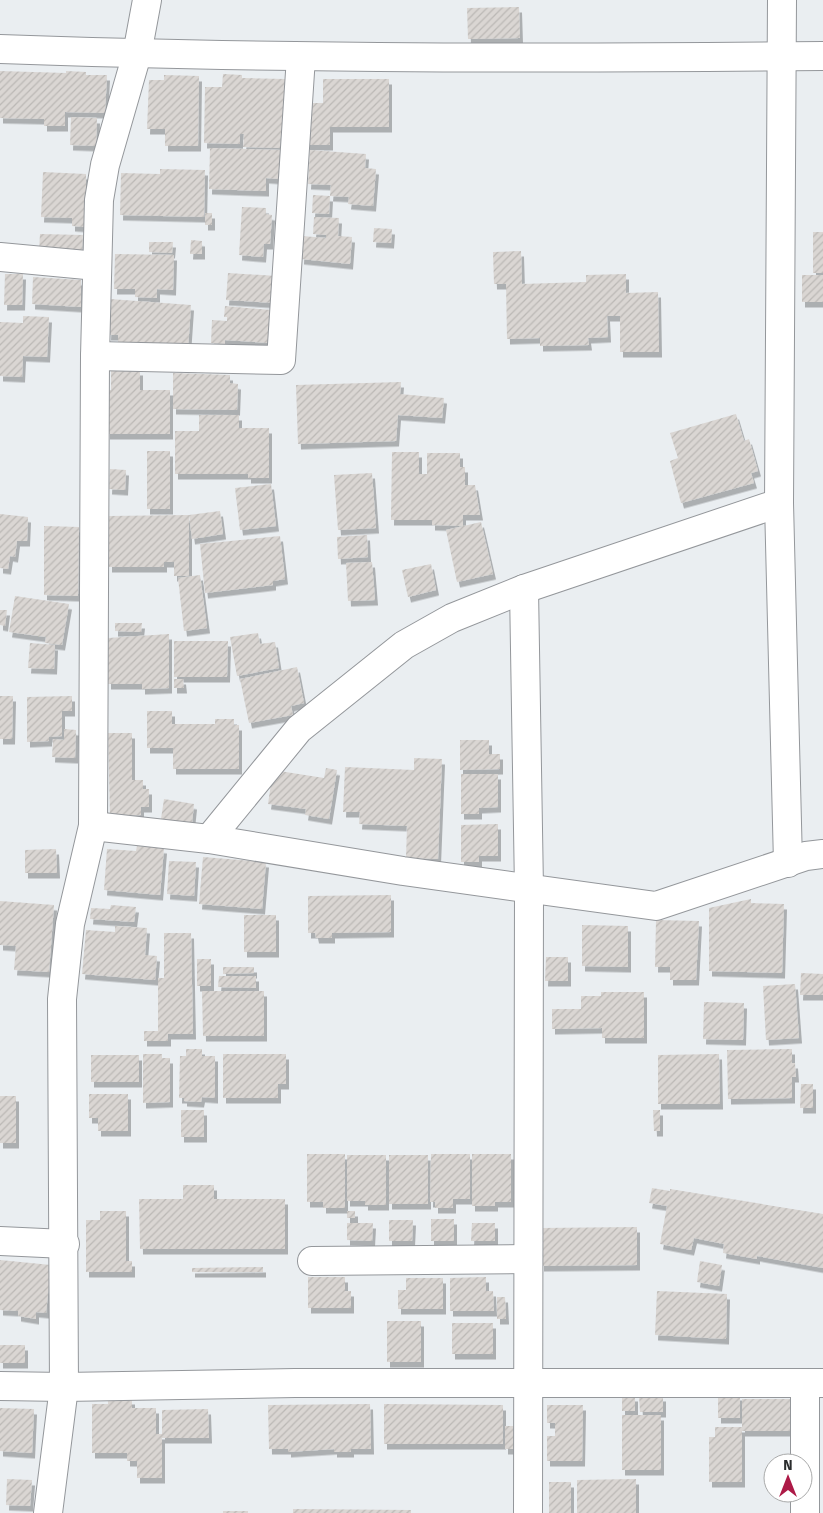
<svg xmlns="http://www.w3.org/2000/svg" width="823" height="1513" viewBox="0 0 823 1513" font-family="'Fira Sans',sans-serif">
<style>
.building{fill:url(#building-hatch);filter:url(#shadow)}
.lines{fill:none;stroke-linecap:round;stroke-linejoin:round}
.street-casing{stroke:#94979b;stroke-width:30}
.street{stroke:#fff;stroke-width:28}
</style>
<defs>
<pattern id="building-hatch" width="6" height="6" patternUnits="userSpaceOnUse" patternTransform="scale(1.25)"><rect width="6" height="6" fill="#dad6d3"/><path d="M-1 1l2-2M0 6l6-6M5 7l2-2" fill="none" stroke="#bbb8b5"/></pattern>
<filter id="shadow"><feDropShadow dx="3" dy="5.5" stdDeviation="0" flood-color="#0004"/></filter>
</defs>
<rect width="100%" height="100%" fill="#eaeef1"/>
<!-- building -->
<g class="building">
<path d="M519 7 520 38 468 39 467 8Z"/>
<path d="M0 71 66 73V71L86 72V75H107L105 113 65 112V126H44V119L0 118Z"/>
<path d="M223 74 242 75V78L285 79 284 135H281L280 148 243 147 244 134H240V144L204 143 205 87H222Z"/>
<path d="M164 75 199 76 198 146H165V129H147L149 80H164Z"/>
<path d="M323 79H389V127H330V145H307V103H323Z"/>
<path d="M71 117 97 118 96 146 70 145Z"/>
<path d="M210 148 281 150 280 179 266 178V191L209 189Z"/>
<path d="M310 150 366 154 365 168 376 169 373 206 348 204 349 197 330 196 329 214 312 213 313 195 330 196 331 185 308 184Z"/>
<path d="M160 169 205 170 204 217 120 215 121 173 160 174Z"/>
<path d="M43 172 86 174V227L72 226V218L41 217Z"/>
<path d="M242 207 266 208V214L272 215 270 244H264L263 257 239 255Z"/>
<rect x="205" y="213" width="7" height="12"/>
<path d="M314 217 339 218 338 236 352 237 350 264 301 259 302 236 326 238V235L313 234Z"/>
<path d="M374 228 392 229 391 243 373 242Z"/>
<rect x="813" y="232" width="10" height="41"/>
<path d="M40 234 83 235 82 252 39 251Z"/>
<path d="M191 240 202 241V254H190Z"/>
<path d="M149 242H173L172 253 149 252Z"/>
<path d="M521 251 522 284 586 282V275L626 274V293L658 292 659 352H620V316H607L608 337 588 338 589 345 540 346V338L507 339 506 284H494L493 252Z"/>
<path d="M115 254 174 255 173 290 157 289V298L135 297V289H114Z"/>
<path d="M228 273 277 276 275 303 226 300Z"/>
<path d="M5 274H23L22 305H4Z"/>
<rect x="802" y="275" width="21" height="27"/>
<path d="M33 277 81 280V307L32 304Z"/>
<path d="M110 299 191 305 188 349 118 343V335H108Z"/>
<path d="M225 306 272 310 270 343 225 340V344L211 343 212 320 227 321V317H224Z"/>
<path d="M23 316 49 317 47 357 23 356 22 377 0 376V322L23 323Z"/>
<path d="M111 370H140V390H170V434H107V390H111Z"/>
<path d="M173 373 230 375V383L238 384 237 410 173 409Z"/>
<path d="M401 382 400 394 444 398 442 418 398 415 396 441 298 444 296 385Z"/>
<path d="M736 414 744 441 749 439 758 471 751 473 754 483 681 503 670 461 678 458 670 433Z"/>
<path d="M199 415H239V428H269V478H248V474H175V431H199Z"/>
<rect x="147" y="451" width="23" height="58"/>
<path d="M392 452H419V474H427V453H460V467H465V485H475L480 515H463V526L432 525V520H391Z"/>
<path d="M110 469 126 470 125 490 109 489Z"/>
<path d="M372 473 376 528 338 530 334 475Z"/>
<path d="M271 484 276 526 240 530 235 488Z"/>
<path d="M220 511 223 534 192 539 189 515Z"/>
<path d="M0 514 28 517 27 541H17L15 557 10 556 8 569 0 568Z"/>
<path d="M189 515V576H174V562H164V567H109V516Z"/>
<path d="M481 522 493 574 457 582 446 530Z"/>
<path d="M44 526 79 527 78 596 44 595Z"/>
<path d="M367 535 368 557 338 559 337 537Z"/>
<path d="M280 536 285 579 273 581V585L205 593 200 544Z"/>
<path d="M372 562 375 600 348 601 346 563Z"/>
<path d="M431 564 436 590 408 597 402 570Z"/>
<path d="M200 575 207 628 184 631 178 578Z"/>
<path d="M15 596 69 604 62 645 45 643 46 637 9 632Z"/>
<path d="M0 610H7L5 626 0 625Z"/>
<path d="M115 623H142L141 632 115 631Z"/>
<path d="M258 633 260 644 275 642 279 668 237 676 230 637Z"/>
<path d="M169 634V688L142 689V684H108V638Z"/>
<path d="M174 641H228L227 677H174Z"/>
<path d="M30 643 55 645 54 669 28 668Z"/>
<path d="M297 667 304 703 291 706 293 715 249 723 240 679Z"/>
<path d="M174 679H183L184 688H174Z"/>
<path d="M0 696H13L12 739H0Z"/>
<path d="M72 696V711H62V736L49 737V741L27 742V697Z"/>
<path d="M147 711H172V724H215V719H234V725H239V769H173V748H147Z"/>
<path d="M64 729 76 730 75 758 52 757 53 739 64 740Z"/>
<path d="M108 733H132V780H143V789H149V807H141V815L110 816Z"/>
<path d="M460 740H489V754H500V769L460 770Z"/>
<path d="M414 758 442 759 438 859 406 858 407 826 359 824 360 812H343L345 767 414 770Z"/>
<path d="M326 768 337 770 329 819 305 815 306 809 268 804 273 770 324 778Z"/>
<path d="M461 774H498V807L479 808V814H461Z"/>
<path d="M164 799 194 804 192 823 161 819Z"/>
<path d="M498 824V856H479V862H461V825Z"/>
<path d="M137 846 164 848 160 895 104 890 107 849 136 851Z"/>
<path d="M56 849 57 873H25V850Z"/>
<path d="M203 857 266 862 262 909 199 904Z"/>
<path d="M169 861 196 862 194 896 167 894Z"/>
<path d="M391 895V932L332 933V938H316L315 933H308V896Z"/>
<path d="M751 899V903L784 904 782 973 709 971V908Z"/>
<path d="M0 901 54 905 49 972 14 970 16 946 0 945Z"/>
<path d="M111 905 136 907 134 922 90 919 91 908 110 909Z"/>
<rect x="244" y="915" width="32" height="37"/>
<path d="M656 920 699 921 696 980H670V967H655Z"/>
<path d="M582 925 628 926V967L582 966Z"/>
<path d="M115 926 147 928 145 955 157 956 155 980 82 974 86 930 115 932Z"/>
<path d="M164 933H191L193 1034H168V1041H144V1031H158V978H164Z"/>
<path d="M546 957H568V981H545Z"/>
<rect x="197" y="959" width="14" height="27"/>
<path d="M223 967H254V973L223 974Z"/>
<path d="M801 973 823 974V995H800Z"/>
<path d="M219 976H256V988L218 987Z"/>
<path d="M795 984 799 1038 766 1040 763 986Z"/>
<path d="M202 991H264V1036H203Z"/>
<path d="M601 992H644V1038H602V1028L552 1029V1009H581V996H601Z"/>
<path d="M704 1002 744 1003 743 1040 703 1039Z"/>
<path d="M186 1049H202V1056H215V1098L202 1097 201 1102 184 1101V1098H179L180 1056H186Z"/>
<path d="M792 1049V1063H795L796 1077H792V1098L728 1099 727 1050Z"/>
<path d="M143 1054H162V1058H170V1102L143 1103Z"/>
<path d="M223 1054H286V1084H278V1098H223Z"/>
<path d="M719 1054 720 1104H658V1055Z"/>
<rect x="91" y="1055" width="48" height="27"/>
<path d="M801 1084H813V1108H800Z"/>
<path d="M89 1094H128V1131H98V1118H89Z"/>
<rect x="0" y="1096" width="16" height="47"/>
<rect x="181" y="1110" width="23" height="27"/>
<path d="M653 1110H660V1131H654Z"/>
<path d="M307 1154H345V1208H323V1202H307Z"/>
<path d="M431 1154H470V1199H453V1208H435V1202H430Z"/>
<path d="M472 1154H511V1202H495V1206H472Z"/>
<path d="M347 1155H386V1205H365V1201H347Z"/>
<rect x="389" y="1155" width="39" height="49"/>
<path d="M183 1185H214V1199H285V1249H140L139 1199H183Z"/>
<path d="M652 1188 670 1191V1189L823 1214V1268L757 1256V1259L723 1253 724 1244 694 1238 691 1250 660 1244 667 1206 649 1203Z"/>
<path d="M100 1211H126V1261H132V1272H86V1220H100Z"/>
<rect x="347" y="1211" width="8" height="7"/>
<rect x="431" y="1219" width="23" height="22"/>
<path d="M389 1220H413L412 1241H389Z"/>
<path d="M347 1223H373L372 1241 347 1240Z"/>
<path d="M472 1223H495V1241H471Z"/>
<path d="M637 1227V1265L541 1266V1228Z"/>
<path d="M0 1260 51 1265 46 1313 36 1312V1319L18 1316V1311L0 1310Z"/>
<path d="M700 1261 722 1265 719 1286 697 1282Z"/>
<path d="M263 1267V1272H192V1268Z"/>
<path d="M308 1277H345V1291H351V1308H308Z"/>
<path d="M486 1277V1291H493L494 1311H450V1278Z"/>
<path d="M406 1278H443V1309H398V1290H406Z"/>
<path d="M657 1291 727 1294 726 1339 655 1335Z"/>
<path d="M497 1297H505L506 1319H497Z"/>
<rect x="387" y="1321" width="34" height="41"/>
<rect x="452" y="1323" width="41" height="31"/>
<rect x="0" y="1345" width="25" height="18"/>
<rect x="718" y="1395" width="22" height="23"/>
<rect x="622" y="1396" width="13" height="15"/>
<path d="M639 1396H663V1412H640Z"/>
<path d="M108 1399H132V1408H156V1434H162V1410L208 1409 209 1438H162V1478H137V1461H127V1453H92V1404H108Z"/>
<path d="M742 1399H790V1431H742V1482H709V1437H715V1427H742Z"/>
<path d="M370 1404 371 1449H351V1452H334V1449L288 1452V1449H269L268 1405Z"/>
<path d="M384 1404 503 1405V1444H384Z"/>
<path d="M547 1405H583L582 1461H547V1436H555V1423H547Z"/>
<path d="M0 1408 34 1409 32 1453 0 1451Z"/>
<rect x="622" y="1415" width="39" height="55"/>
<path d="M505 1426H515L514 1449H505Z"/>
<path d="M7 1479 32 1480 30 1506 6 1505Z"/>
<path d="M636 1479V1513H577V1480Z"/>
<rect x="549" y="1482" width="22" height="31"/>
<path d="M293 1509 411 1510V1513H293Z"/>
<rect x="223" y="1511" width="25" height="2"/>
</g>
<g class="lines">
<!-- street casing -->
<g class="street-casing">
<g id="street">
<path d="M782 0 779 503 788 863"/>
<path d="M0 49C274 59 549 59 823 56"/>
<path d="M0 257 97 266"/>
<path d="M95 356 281 360 301 57"/>
<path d="M524 589 529 889 528 1513"/>
<path d="M93 826 209 839 403 871 656 906 806 856 823 854"/>
<path d="M209 839 299 729 404 645 452 618 524 589 779 503"/>
<path d="M0 1241 65 1244"/>
<path d="M312 1261 528 1259"/>
<path d="M0 1386 64 1387 295 1383H823"/>
<path d="M48 1513 64 1387 62 999 70 924 93 826 95 356 99 200 105 165 137 54 147 0"/>
<path d="M805 1513V1383"/>
</g>
</g>
<!-- street -->
<use href="#street" class="street"/>
</g>
<!-- north arrow -->
<g transform="translate(788 1478)"><circle r="24" fill="#ffffff" stroke="#aaabab"/>
<path d="M0-4L9 19L0 12L-9 19Z" fill="#ad1a47"/>
<text y="-8" font-size="14" font-weight="bold" text-anchor="middle" fill="#2a2c2d">N</text>
</g>
</svg>
